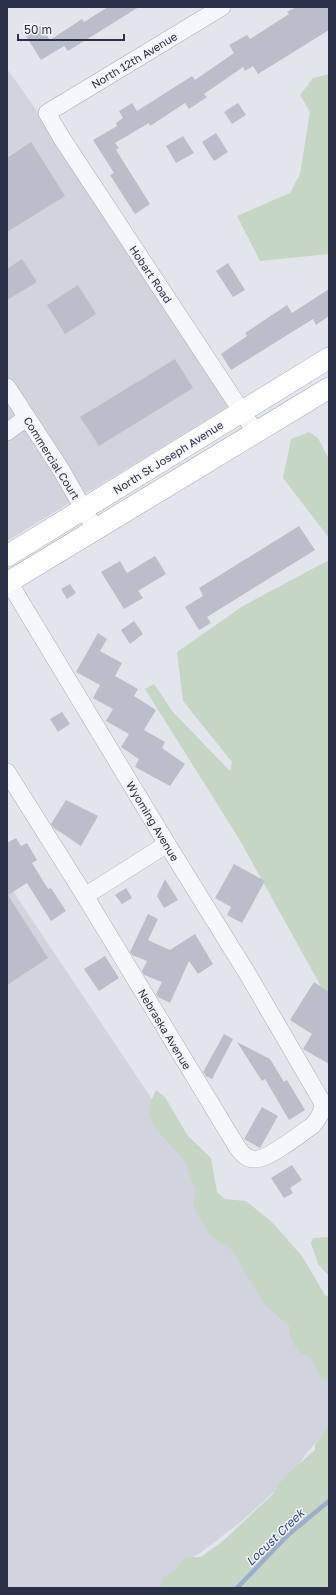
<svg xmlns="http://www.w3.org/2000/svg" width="336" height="1595" viewBox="0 0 336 1595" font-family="'Golos Text',sans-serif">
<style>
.built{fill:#d1d4de}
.green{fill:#c6d6c4}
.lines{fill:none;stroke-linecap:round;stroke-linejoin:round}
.stream{stroke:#9daecd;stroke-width:4.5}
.building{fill:#babeca}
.minor-casing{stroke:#a8abb7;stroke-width:18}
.major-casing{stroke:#a2a8b8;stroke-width:22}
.minor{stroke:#f6f7fa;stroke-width:17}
.major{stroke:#fff;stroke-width:21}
.labels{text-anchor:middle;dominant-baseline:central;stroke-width:3;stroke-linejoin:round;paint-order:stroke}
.street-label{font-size:11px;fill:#2a3045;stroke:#f3f5f9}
.water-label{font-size:12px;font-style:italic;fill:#324a7b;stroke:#f3f5f9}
</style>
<rect width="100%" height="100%" fill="#e3e5ec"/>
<!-- built -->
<g class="built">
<path d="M7 69 243 398 7 541Z"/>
<path d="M7 882 329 1364V1429L307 1452 294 1473 276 1490 242 1521 200 1553 189 1559 171 1588H7Z"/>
</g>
<!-- green -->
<g class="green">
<path d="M329 74V254L260 261 237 216 290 193 300 174 310 112 300 95 313 78Z"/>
<path d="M309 432 318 438 329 459V538L283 478 291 439Z"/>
<path d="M329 560V1001L238 837 145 689 154 684 173 712 230 771 232 762 183 701 177 652 243 606Z"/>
<path d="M156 1090 165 1097 188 1136 211 1158 217 1192 225 1199 246 1201 271 1221 302 1256 325 1295 329 1297V1381L321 1378 311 1359 298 1351 290 1337V1327L264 1304 232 1250 210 1236 193 1206 196 1192 184 1160 153 1126 148 1107Z"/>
<path d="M329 1237V1275H328L318 1264 311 1243 313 1238Z"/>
<path d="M329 1426V1588H160L163 1577 173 1573 185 1557H201L223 1541 273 1494 284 1477 315 1450V1445Z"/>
</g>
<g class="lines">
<!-- stream -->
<path class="stream" d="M237 1588 289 1534 329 1501"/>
</g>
<!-- building -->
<g class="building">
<path d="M108 7H139L68 51 64 46 41 60 26 36 41 26 50 40 82 19 84 22Z"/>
<path d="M296 7H329V30L258 74 253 66 245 71 243 67 204 94 207 97 189 109 185 103 150 126 149 123 115 143 119 148 116 150 150 204 135 214 110 175 114 173 93 140 117 126 116 123 123 118 119 111 132 103 137 111 192 76 195 80 234 53 229 45 247 35 250 39 289 14 287 12Z"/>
<path d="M238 103 246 115 232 124 224 112Z"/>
<path d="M216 133 228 152 214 161 202 142Z"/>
<path d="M183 136 194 153 176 163 166 146Z"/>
<path d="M31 142 65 196 7 232V158Z"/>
<path d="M22 259 37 282 7 300V269Z"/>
<path d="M228 263 245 290 233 297 216 271Z"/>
<path d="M78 285 96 314 65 334 47 305Z"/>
<path d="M329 289V316L316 325 313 319 231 370 221 354 247 336 245 333 287 305 292 313Z"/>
<path d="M175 359 193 388 99 446 80 417Z"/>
<path d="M299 526 315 550 207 617 211 623 199 630 185 607 203 596 199 588Z"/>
<path d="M155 556 166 574 138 591 143 598 124 609 101 572 120 561 127 573Z"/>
<path d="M70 584 76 593 67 599 61 589Z"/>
<path d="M134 621 143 634 130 644 121 630Z"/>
<path d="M98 633 107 639 100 651 122 663 115 676 138 689 134 696 156 710 144 730 165 742 162 748 185 764 170 786 135 767 139 759 121 747 129 734 106 721 113 709 93 698 100 685 76 672Z"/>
<path d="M62 712 70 724 58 732 50 719Z"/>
<path d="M66 800 98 816 81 846 54 828 51 824Z"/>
<path d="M16 838 21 846 27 843 37 860 32 863 48 889 51 888 66 911 51 921 27 883 8 895 48 958 7 985V843Z"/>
<path d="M234 864 265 881 242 923 227 915 231 907 215 898Z"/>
<path d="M165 879 178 900 164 908 157 896Z"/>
<path d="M126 888 132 898 122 904 115 895Z"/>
<path d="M148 914 158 919 148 940 170 950 195 934 213 964 198 974 189 961 170 1003 158 997 156 994 162 982 144 975 142 971 147 961 132 955 130 952Z"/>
<path d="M105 956 119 978 99 991 84 969Z"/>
<path d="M314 982 329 992V1064L303 1049 312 1034 290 1020Z"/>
<path d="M224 1034 233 1039 212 1079 206 1076 203 1072Z"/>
<path d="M237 1042 270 1059 284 1082 287 1080 305 1110 289 1120 265 1079 262 1081Z"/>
<path d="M262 1107 278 1116 260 1148 244 1139Z"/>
<path d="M292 1165 302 1180 290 1188 293 1193 284 1198 271 1178Z"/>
</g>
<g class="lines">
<!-- minor casing -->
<g class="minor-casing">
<g id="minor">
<path d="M222 7 47 113 61 137 256 433"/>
<path d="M7 387 60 468 95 529"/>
<path d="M7 432 27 417"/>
<path d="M7 579 167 844 247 973 321 1100C325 1109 319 1118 313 1125 302 1133 266 1161 254 1159 246 1159 242 1153 237 1147L85 896 7 772"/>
<path d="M85 896 167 844"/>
</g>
</g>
<!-- major casing -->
<g class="major-casing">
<g id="major">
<path d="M7 556 329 358"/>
<path d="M7 583 329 388"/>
</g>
</g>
<!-- minor -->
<use href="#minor" class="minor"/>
<!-- major -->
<use href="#major" class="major"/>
</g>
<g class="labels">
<!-- street labels -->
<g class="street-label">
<text transform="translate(134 60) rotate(-31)">North 12th Avenue</text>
<text transform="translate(151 274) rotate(56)">Hobart Road</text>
<text transform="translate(168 457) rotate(-32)">North St Joseph Avenue</text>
<text transform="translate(52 458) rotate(58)">Commercial Court</text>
<text transform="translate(153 821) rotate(59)">Wyoming Avenue</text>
<text transform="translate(165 1029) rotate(59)">Nebraska Avenue</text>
</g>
<!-- water labels -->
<g class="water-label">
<text transform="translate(275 1537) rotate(-44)">Locust Creek</text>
</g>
</g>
<!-- border -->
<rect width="336" height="1595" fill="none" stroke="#2a3045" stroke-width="16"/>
<!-- scale -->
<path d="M18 34v6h106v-6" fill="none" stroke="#2a3045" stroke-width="2"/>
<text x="24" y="34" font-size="12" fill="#2a3045" stroke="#f3f5f9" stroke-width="3" paint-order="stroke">50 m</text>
</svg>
